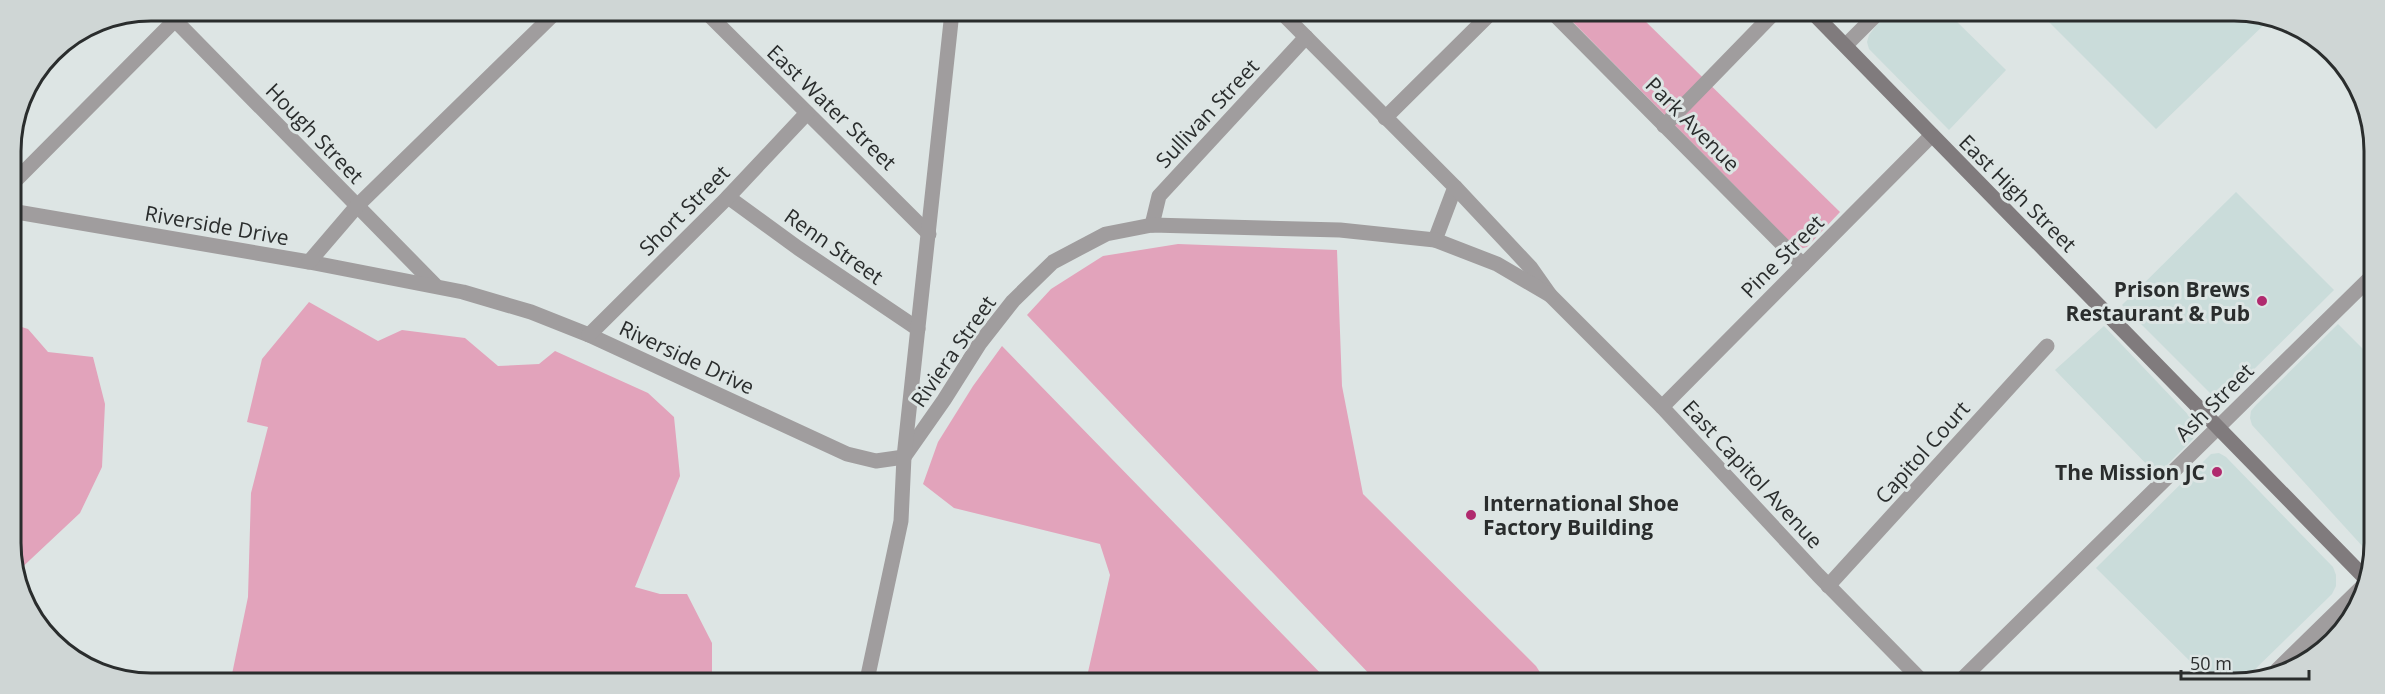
<svg xmlns="http://www.w3.org/2000/svg" width="2385" height="694" viewBox="0 0 2385 694" font-family="'Open Sans',sans-serif">
<style>
.built{fill:#cadcda}
.green{fill:#e2a3bb}
.lines{fill:none;stroke-linecap:round;stroke-linejoin:round}
.minor{stroke:#a09d9e;stroke-width:15}
.secondary{stroke:#807b7d;stroke-width:15}
.poi-dot{fill:#b02a6e;stroke:#dde5e4;stroke-width:2}
.labels{text-anchor:middle;dominant-baseline:central;stroke-width:6;stroke-linejoin:round;paint-order:stroke}
.street-label{font-size:21px;fill:#2a2d2d;stroke:#dde5e4}
.poi-label{font-size:21px;font-weight:bold;fill:#2a2d2d;stroke:#dde5e4;text-anchor:end}
.rim{fill:none;stroke:#2a2d2d;stroke-width:3}
</style>
<rect width="100%" height="100%" fill="#dde5e4"/>
<!-- built -->
<g class="built">
<path d="M1885 14 1950 15 2006 70 1949 130 1869 49 1867 42 1869 35Z"/>
<path d="M2042 15H2270L2272 17 2156 129Z"/>
<path d="M2236 192 2334 290 2227 396 2221 398 2211 394 2122 305Z"/>
<path d="M2338 324 2371 357 2370 552 2364 548 2252 425 2250 418 2251 411 2256 405Z"/>
<path d="M2104 326 2196 423 2198 431 2193 439 2157 475 2055 370Z"/>
<path d="M2219 453 2226 457 2333 567 2336 575V586L2332 594 2241 683H2212L2096 568 2211 454Z"/>
</g>
<!-- green -->
<g class="green">
<path d="M1565 14H1638L1840 212 1807 247 1800 249 1794 246Z"/>
<path d="M1178 244 1337 250 1342 386 1363 494 1536 666 1546 682 1376 681 1027 315 1051 289 1103 256Z"/>
<path d="M309 302 378 341 402 330 465 338 498 366 539 364 555 351 648 393 674 417 680 476 635 587 660 594H687L712 643V680L231 679 248 597 251 493 268 427 247 422 262 359Z"/>
<path d="M12 324 28 329 48 352 93 357 105 404 102 467 80 513 15 574 13 570Z"/>
<path d="M1002 346 1328 681H1086L1110 575 1100 544 954 508 923 484 938 442 973 386Z"/>
</g>
<g class="lines">
<!-- minor -->
<g class="minor">
<path d="M166 11 435 285"/>
<path d="M706 12 929 234"/>
<path d="M1282 13 1455 187 1435 240"/>
<path d="M1554 14 1803 265"/>
<path d="M1846 45 1877 14"/>
<path d="M1385 118 1491 13"/>
<path d="M1664 126 1773 14"/>
<path d="M11 185 184 11"/>
<path d="M1455 187 1531 268 1550 295 1662 407 1818 575 1924 683"/>
<path d="M728 197 798 248 918 329"/>
<path d="M11 211 309 262 463 292 531 312 589 335 847 454 876 461 904 457"/>
<path d="M1152 225 1159 196 1306 37"/>
<path d="M309 262 357 206 557 11"/>
<path d="M589 335 728 197 807 113"/>
<path d="M1662 407 1932 135"/>
<path d="M904 457 944 400 980 343 1013 301 1053 262 1106 234 1152 225 1340 230 1435 240 1497 264 1550 295"/>
<path d="M1828 586 2047 346"/>
<path d="M2277 670 2370 579"/>
<path d="M867 680 901 521 904 457 952 12"/>
<path d="M1958 683 2371 277"/>
</g>
<!-- secondary -->
<path class="secondary" d="M1814 14 2368 581"/>
</g>
<!-- markers -->
<g class="poi-dot">
<circle cx="2262" cy="301" r="6"/>
<circle cx="2217" cy="472" r="6"/>
<circle cx="1471" cy="515" r="6"/>
</g>
<g class="labels">
<!-- street labels -->
<g class="street-label">
<text transform="translate(832 107) rotate(44)">East Water Street</text>
<text transform="translate(1207 113) rotate(-47)">Sullivan Street</text>
<text transform="translate(1693 124) rotate(45)">Park Avenue</text>
<text transform="translate(315 133) rotate(46)">Hough Street</text>
<text transform="translate(2018 193) rotate(45)">East High Street</text>
<text transform="translate(684 210) rotate(-45)">Short Street</text>
<text transform="translate(217 225) rotate(10)">Riverside Drive</text>
<text transform="translate(834 246) rotate(35)">Renn Street</text>
<text transform="translate(1782 256) rotate(-45)">Pine Street</text>
<text transform="translate(953 351) rotate(-55)">Riviera Street</text>
<text transform="translate(687 357) rotate(25)">Riverside Drive</text>
<text transform="translate(2214 402) rotate(-45)">Ash Street</text>
<text transform="translate(1922 452) rotate(-48)">Capitol Court</text>
<text transform="translate(1753 474) rotate(47)">East Capitol Avenue</text>
</g>
<!-- poi labels -->
<g class="poi-label">
<text x="2250" y="289">Prison Brews<tspan x="2250" dy="24">Restaurant &amp; Pub</tspan></text>
<text x="2205" y="472">The Mission JC</text>
<text x="1483" y="503" text-anchor="start">International Shoe<tspan x="1483" dy="24">Factory Building</tspan></text>
</g>
</g>
<!-- crop -->
<path d="M0 0H2385V694H0ZM151 21H2234A130 130 0 0 1 2364 151V543A130 130 0 0 1 2234 673H151A130 130 0 0 1 21 543V151A130 130 0 0 1 151 21Z" fill="#cfd6d5" fill-rule="evenodd"/>
<path class="rim" d="M151 21H2234A130 130 0 0 1 2364 151V543A130 130 0 0 1 2234 673H151A130 130 0 0 1 21 543V151A130 130 0 0 1 151 21Z"/>
<!-- scale -->
<path d="M2181 670v9h128v-9" fill="none" stroke="#2a2d2d" stroke-width="3"/>
<text x="2190" y="670" font-size="18" fill="#2a2d2d" stroke="#dde5e4" stroke-width="4.5" paint-order="stroke">50 m</text>
</svg>
